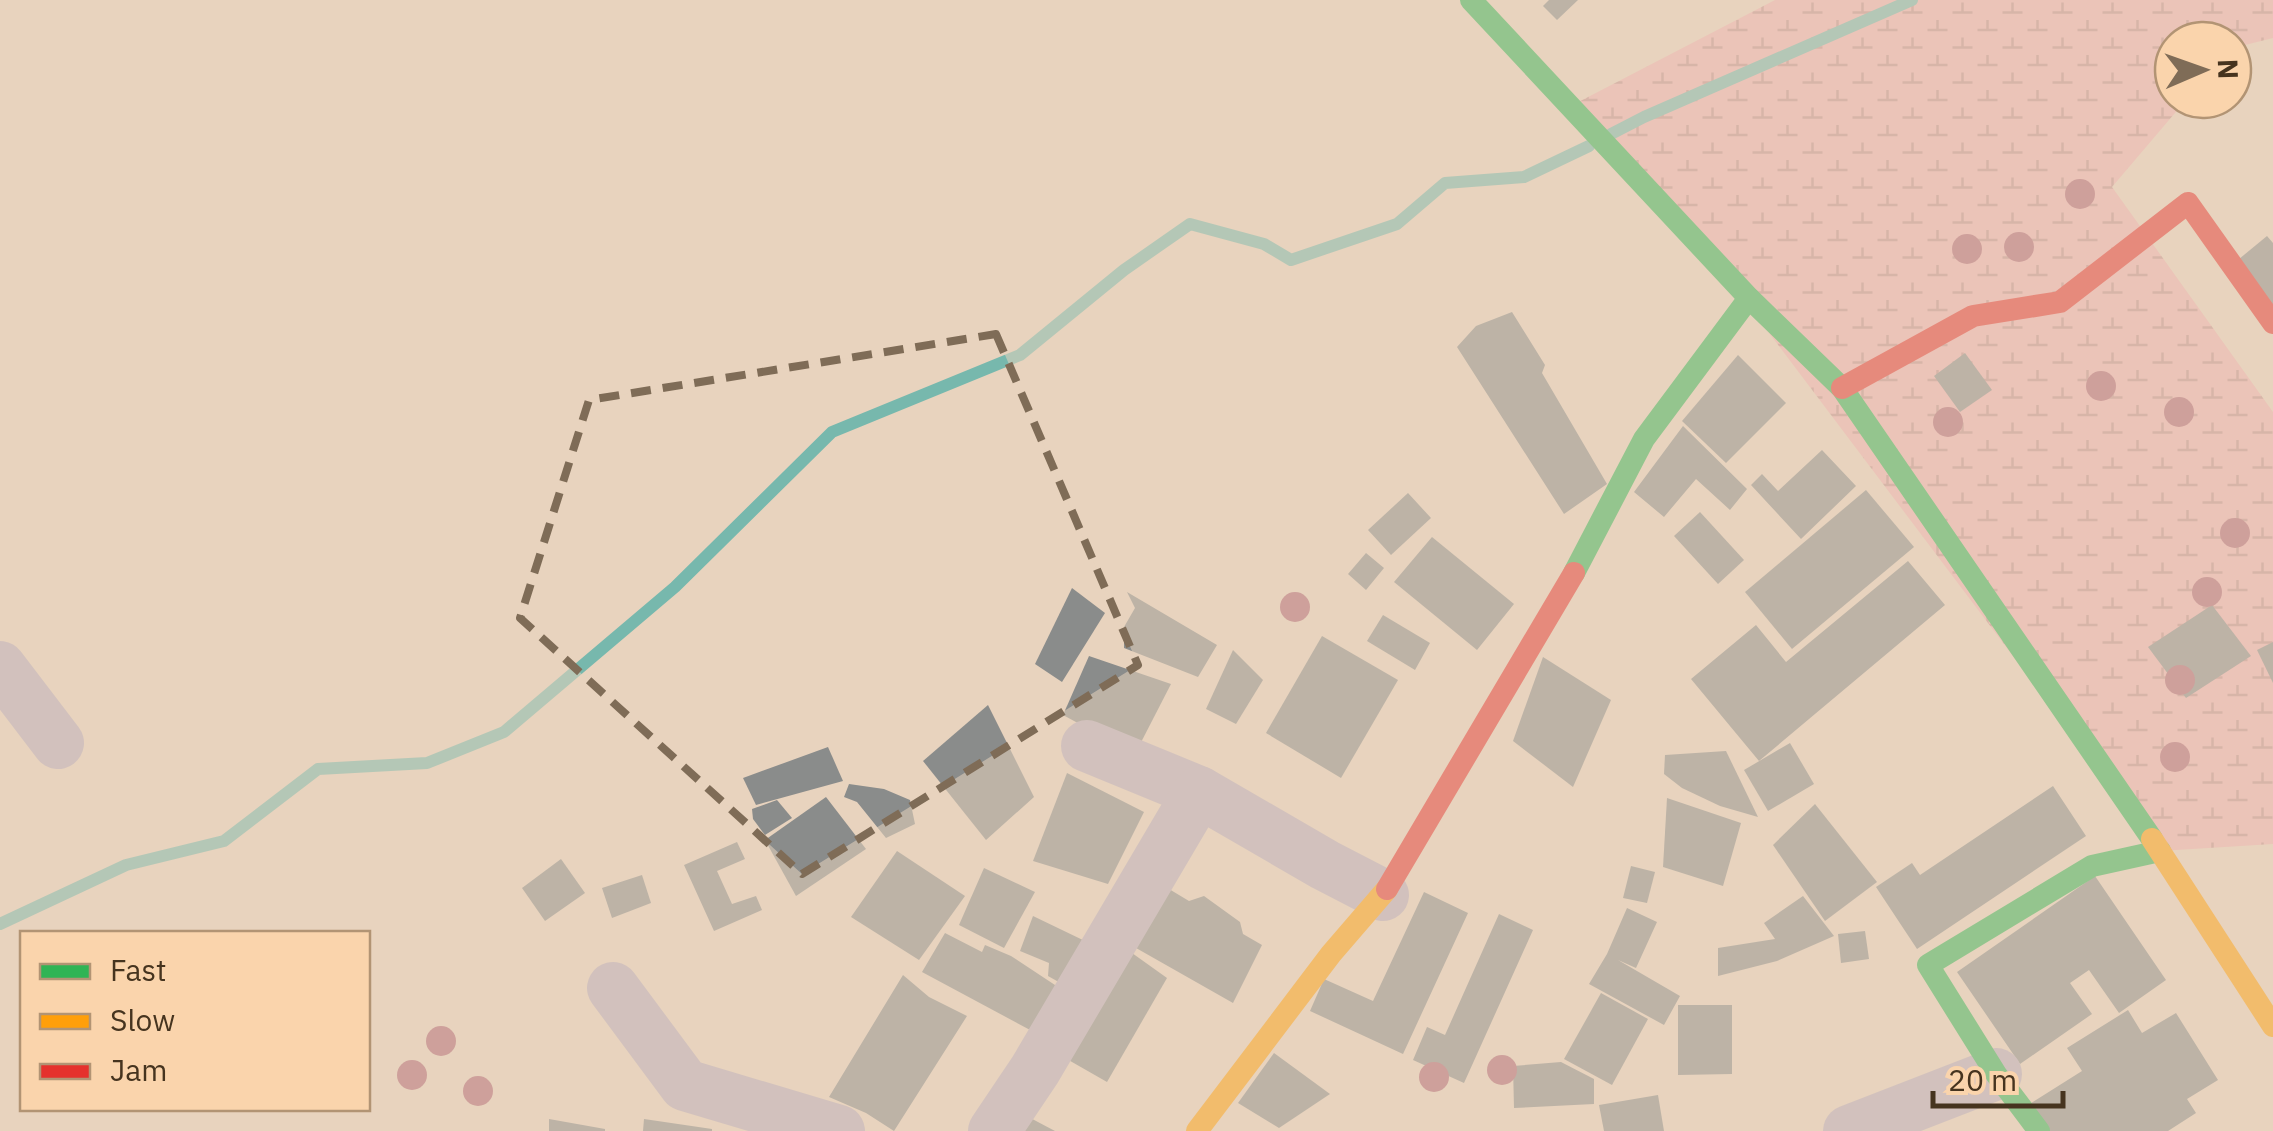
<svg xmlns="http://www.w3.org/2000/svg" width="2273" height="1131" viewBox="0 0 2273 1131" font-family="'IBM Plex Sans',sans-serif">
<style>
.wetland{fill:url(#wetland-marsh)}
.lines{fill:none;stroke-linecap:round;stroke-linejoin:round}
.stream{stroke:#77b8ad;stroke-width:12}
.building{fill:#8a8c8b}
.street{stroke:#b9acbc;stroke-width:52}
.fast{stroke:#30b455;stroke-width:22}
.slow{stroke:#ff9f0a;stroke-width:22}
.jam{stroke:#e5322d;stroke-width:22}
.tree{fill:#af6272}
.marked{fill:none;stroke:#7f6c57;stroke-width:8;stroke-dasharray:20 12;stroke-linejoin:round}
</style>
<defs>
<pattern id="wetland-marsh" width="20" height="14" patternUnits="userSpaceOnUse" patternTransform="scale(2.5)"><rect width="20" height="14" fill="#f0b1b1"/><path d="M1 5h8M5 5V1M11 12h8M15 12V8" fill="none" stroke="#c4918f"/></pattern>
</defs>
<rect width="100%" height="100%" fill="#e8d3be"/>
<!-- wetland -->
<path class="wetland" d="M1775 0H2273V38L2233 48V40H2173V100H2186L2112 187 2273 412V844L2160 851 1745 301 1565 109Z"/>
<g class="lines">
<!-- stream -->
<g class="stream">
<path d="M1611 134 1644 117 1912 0"/>
<path d="M0 924 126 865 224 841 318 769 427 763 504 732 675 587 832 432 1020 355 1124 270 1190 224 1264 244 1291 260 1397 224 1445 183 1524 177 1589 146"/>
</g>
</g>
<!-- building -->
<g class="building">
<path d="M1549 0H1578L1557 20 1543 6Z"/>
<path d="M2267 236 2273 243V312L2233 264Z"/>
<path d="M1512 312 1545 365 1542 373 1607 484 1564 514 1457 347 1476 326Z"/>
<path d="M1965 353 1992 390 1960 412 1934 376Z"/>
<path d="M1738 355 1786 403 1726 463 1682 421Z"/>
<path d="M1683 426 1747 489 1730 510 1696 479 1664 517 1634 492Z"/>
<path d="M1822 450 1856 486 1801 539 1751 485 1762 474 1778 491Z"/>
<path d="M1866 490 1914 547 1792 649 1745 592Z"/>
<path d="M1408 493 1431 518 1391 555 1368 530Z"/>
<path d="M1700 512 1744 560 1718 584 1674 536Z"/>
<path d="M1432 537 1514 604 1477 650 1394 582Z"/>
<path d="M1366 553 1384 568 1366 590 1348 574Z"/>
<path d="M1908 561 1945 605 1759 761 1691 679 1756 625 1786 662Z"/>
<path d="M1072 588 1105 613 1062 682 1035 664Z"/>
<path d="M1127 592 1217 645 1198 677 1124 648V627L1135 608Z"/>
<path d="M2212 605 2251 656 2186 698 2148 647Z"/>
<path d="M1383 615 1430 643 1415 670 1367 641Z"/>
<path d="M1322 636 1398 680 1341 778 1266 733Z"/>
<path d="M2273 642V683L2257 650Z"/>
<path d="M1233 650 1263 680 1236 724 1206 709Z"/>
<path d="M1089 656 1171 684 1135 754 1063 715Z"/>
<path d="M1543 657 1611 700 1573 787 1513 741Z"/>
<path d="M988 705 1034 797 986 840 923 761Z"/>
<path d="M1790 743 1814 784 1768 811 1744 770Z"/>
<path d="M828 747 843 781 756 805 743 778Z"/>
<path d="M1726 751 1758 817 1720 806 1682 788 1664 774 1665 755Z"/>
<path d="M1067 773 1144 812 1108 884 1033 861Z"/>
<path d="M849 784 884 789 910 800 915 824 886 838 857 802 844 797Z"/>
<path d="M2053 786 2086 836 1917 949 1876 887 1912 863 1920 875Z"/>
<path d="M826 797 866 849 796 896 765 840Z"/>
<path d="M1667 798 1741 823 1723 886 1663 867Z"/>
<path d="M777 800 792 818 765 835 753 819 752 809Z"/>
<path d="M1815 804 1877 882 1825 921 1773 845Z"/>
<path d="M737 842 745 859 717 871 732 904 756 896 762 910 714 931 684 865Z"/>
<path d="M897 851 965 896 919 960 851 917Z"/>
<path d="M561 859 585 893 545 921 522 888Z"/>
<path d="M1631 866 1655 872 1647 903 1623 898Z"/>
<path d="M984 868 1035 892 1004 948 959 925Z"/>
<path d="M642 875 651 903 612 918 602 888Z"/>
<path d="M2095 876 2166 980 2119 1013 2089 970 2070 983 2092 1014 2020 1064 1957 972Z"/>
<path d="M1164 886 1189 901 1204 896 1240 922 1243 934 1262 945 1233 1003 1129 944Z"/>
<path d="M1424 892 1468 913 1403 1054 1310 1011 1324 979 1373 1001Z"/>
<path d="M1803 896 1834 936 1777 961 1718 976V948L1775 939 1764 923Z"/>
<path d="M1627 908 1657 922 1636 968 1618 960 1680 996 1664 1025 1589 984 1607 954Z"/>
<path d="M1499 914 1533 930 1464 1083 1413 1060 1427 1027 1445 1035Z"/>
<path d="M1033 916 1087 942 1064 985 1048 976 1049 963 1020 951Z"/>
<path d="M1865 931 1869 959 1841 963 1838 934Z"/>
<path d="M945 933 982 952 985 945 1011 956 1058 987 1032 1031 922 972Z"/>
<path d="M1125 948 1167 978 1107 1082 1058 1054Z"/>
<path d="M903 975 929 997 967 1016 894 1131 866 1113 829 1097Z"/>
<path d="M1601 993 1648 1019 1612 1085 1564 1059Z"/>
<path d="M1678 1005H1732V1074L1678 1075Z"/>
<path d="M2128 1010 2142 1033 2176 1013 2218 1080 2187 1099 2196 1113 2168 1131H2033L2020 1110 2082 1071 2067 1048Z"/>
<path d="M1274 1053 1330 1094 1279 1128 1238 1103Z"/>
<path d="M1561 1062 1594 1079V1104L1514 1108 1513 1066Z"/>
<path d="M1658 1095 1664 1131H1604L1599 1105Z"/>
<path d="M1019 1112 1055 1131H1011Z"/>
<path d="M549 1119 605 1129V1131H549Z"/>
<path d="M644 1119 712 1129V1131H643Z"/>
</g>
<g class="lines">
<!-- street -->
<g class="street">
<path d="M0 667 58 743"/>
<path d="M1087 746 1199 792"/>
<path d="M613 988 685 1085 839 1131"/>
<path d="M994 1131 1035 1070 1199 792 1325 865 1383 895"/>
<path d="M1849 1131 1996 1074"/>
</g>
<!-- fast -->
<g class="fast">
<path d="M1471 0 1749 298 1842 388 2152 839"/>
<path d="M1574 573 1644 439 1749 298"/>
<path d="M2039 1131 1996 1074 1928 965 2092 866 2160 851"/>
</g>
<!-- slow -->
<g class="slow">
<path d="M2152 839 2273 1026"/>
<path d="M1197 1131 1331 954 1387 889"/>
</g>
<!-- jam -->
<g class="jam">
<path d="M1842 388 1973 316 2060 302 2188 203 2273 323"/>
<path d="M1387 889 1574 573"/>
</g>
</g>
<!-- trees -->
<g class="tree">
<circle cx="2080" cy="194" r="15"/>
<circle cx="2019" cy="247" r="15"/>
<circle cx="1967" cy="249" r="15"/>
<circle cx="2101" cy="386" r="15"/>
<circle cx="2179" cy="412" r="15"/>
<circle cx="1948" cy="422" r="15"/>
<circle cx="2235" cy="533" r="15"/>
<circle cx="2207" cy="592" r="15"/>
<circle cx="1295" cy="607" r="15"/>
<circle cx="2180" cy="680" r="15"/>
<circle cx="2175" cy="757" r="15"/>
<circle cx="441" cy="1041" r="15"/>
<circle cx="1502" cy="1070" r="15"/>
<circle cx="412" cy="1075" r="15"/>
<circle cx="1434" cy="1077" r="15"/>
<circle cx="478" cy="1091" r="15"/>
</g>
<!-- marked area -->
<path d="M0 0H2273V1131H0ZM996 334 1138 665 802 874 520 618 589 400Z" fill="#e8d3be" fill-opacity=".55" fill-rule="evenodd"/>
<path class="marked" d="M996 334 1138 665 802 874 520 618 589 400Z"/>
<!-- legend -->
<rect x="20" y="931" width="350" height="180" fill="#fad4ac" stroke="#b29474" stroke-width="2.5"/>
<rect x="40" y="964" width="50" height="15" fill="#30b455" stroke="#b29474" stroke-width="2.5"/>
<text x="110" y="981" font-size="30" fill="#46341f">Fast</text>
<rect x="40" y="1014" width="50" height="15" fill="#ff9f0a" stroke="#b29474" stroke-width="2.5"/>
<text x="110" y="1031" font-size="30" fill="#46341f">Slow</text>
<rect x="40" y="1064" width="50" height="15" fill="#e5322d" stroke="#b29474" stroke-width="2.5"/>
<text x="110" y="1081" font-size="30" fill="#46341f">Jam</text>
<!-- north arrow -->
<g transform="translate(2203 70) rotate(88)"><circle r="48" fill="#fad4ac" stroke="#b29474" stroke-width="2.5"/>
<path d="M0-8L18 38L0 25L-18 38Z" fill="#7f6c57"/>
<text y="-15" font-size="28" font-weight="bold" text-anchor="middle" fill="#46341f">N</text>
</g>
<!-- scale -->
<path d="M1933 1091v15h130v-15" fill="none" stroke="#46341f" stroke-width="5"/>
<text x="1948" y="1091" font-size="30" fill="#46341f" stroke="#fad4ac" stroke-width="8" paint-order="stroke">20 m</text>
</svg>
